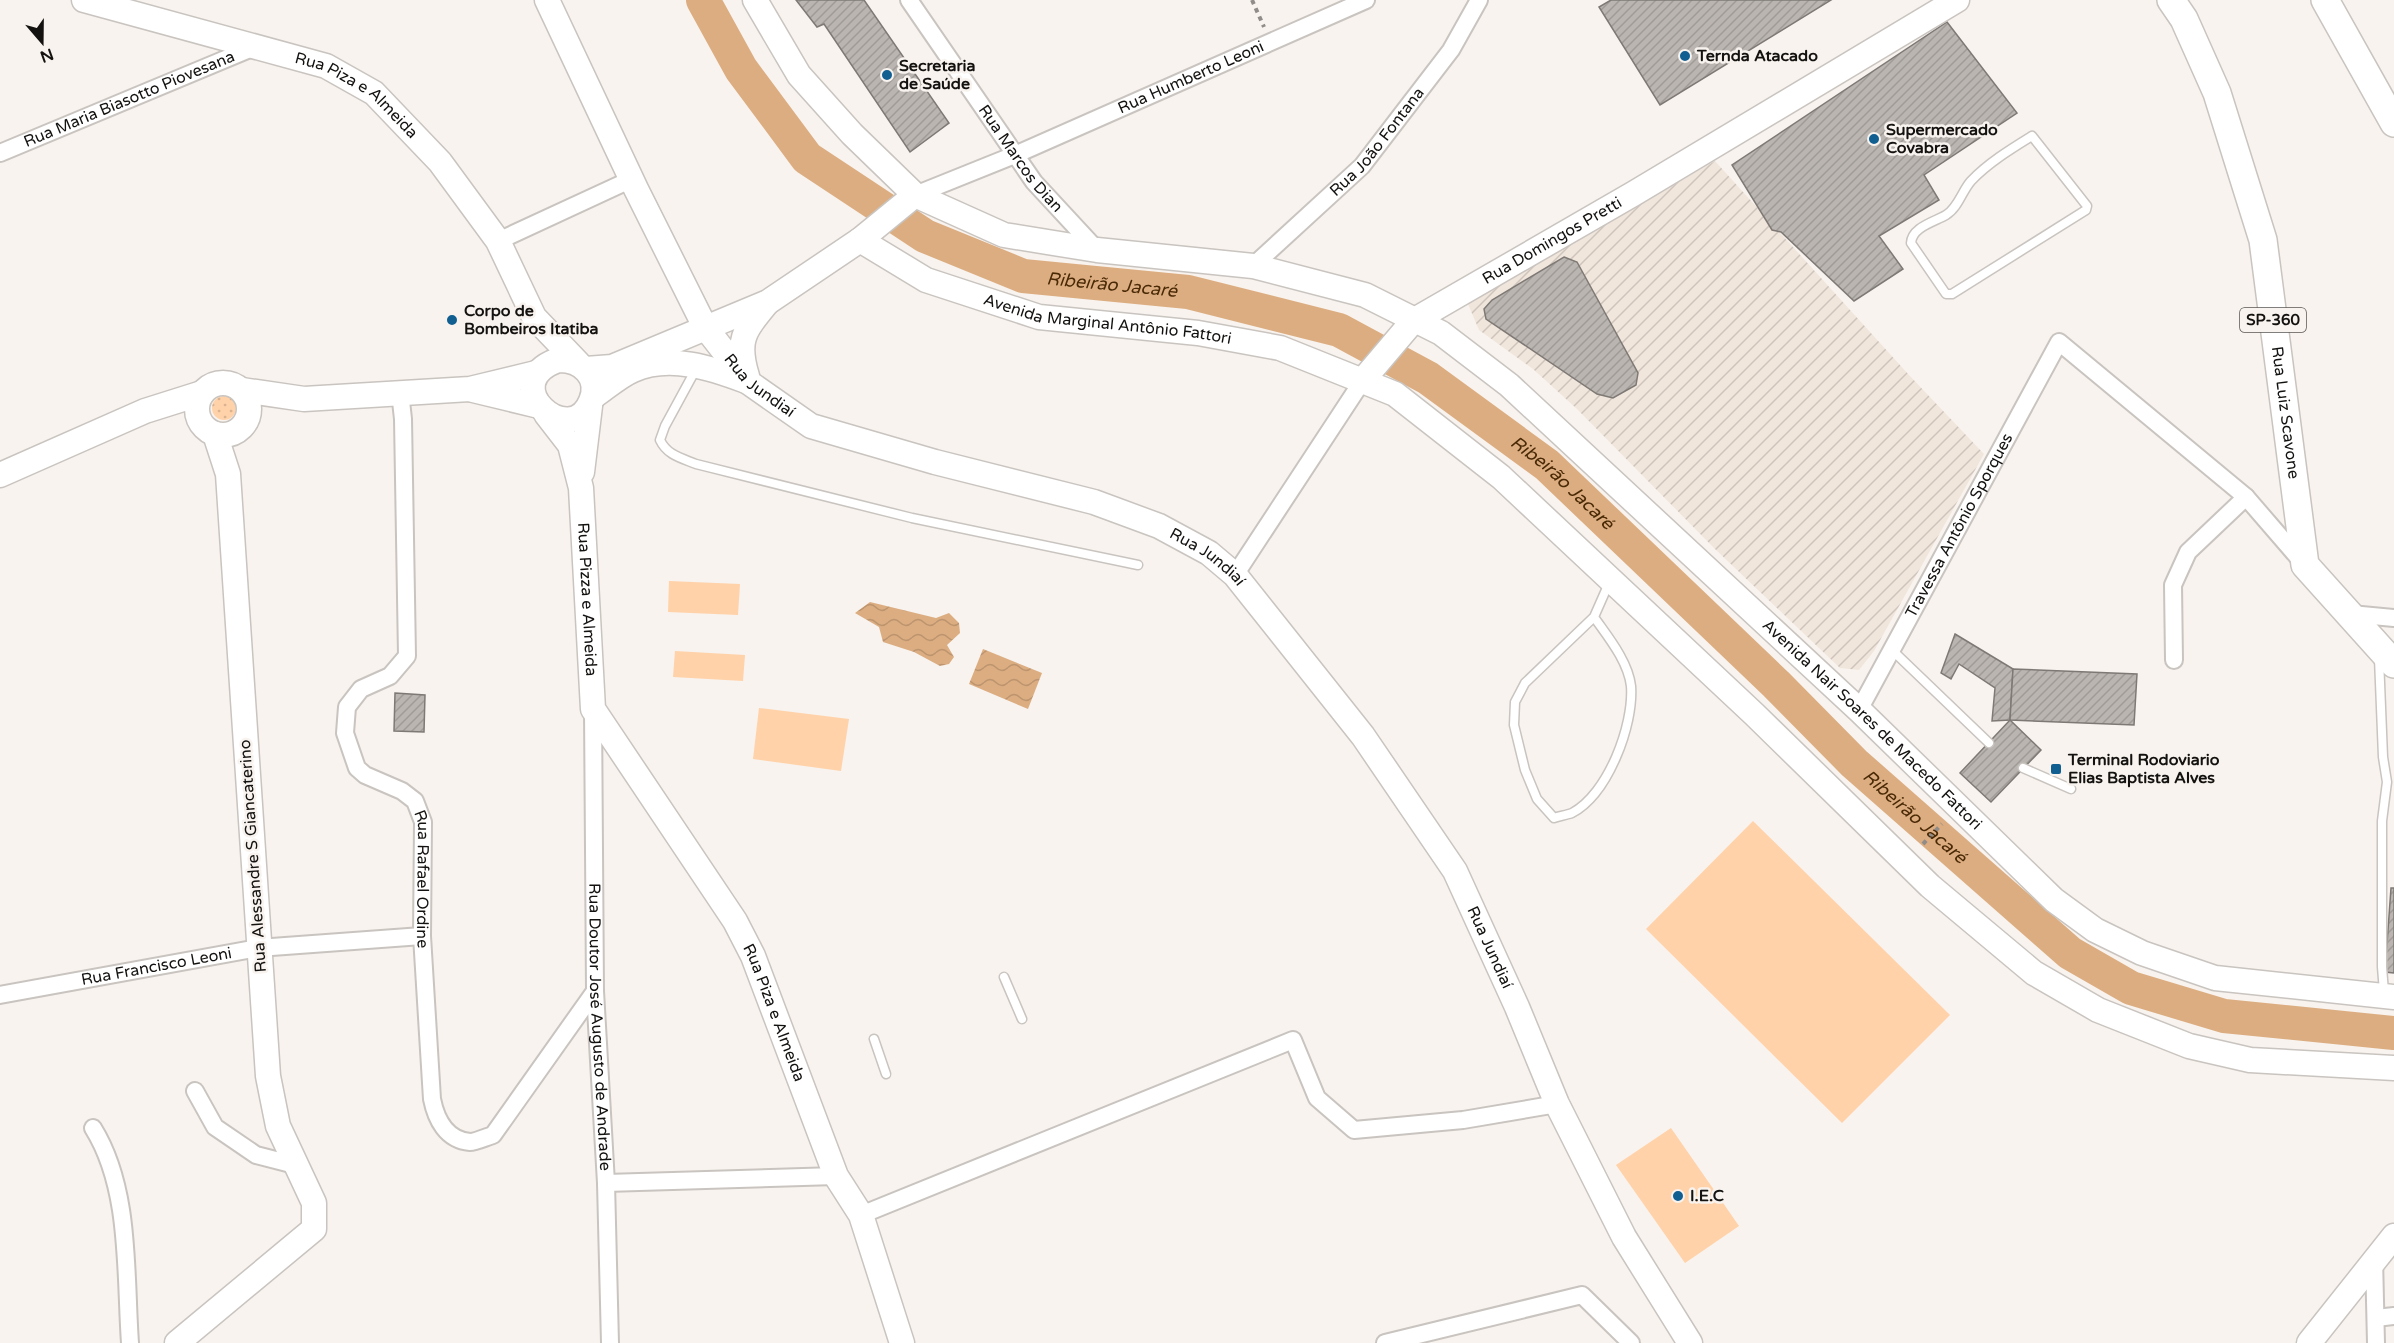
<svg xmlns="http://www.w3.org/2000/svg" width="2394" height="1343" viewBox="0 0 2394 1343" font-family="'Varela Round',sans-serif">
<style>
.industrial{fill:url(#industrial-furrows)}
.grass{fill:url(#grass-dots)}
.pitch{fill:#ffd2a9}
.water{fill:url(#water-waves)}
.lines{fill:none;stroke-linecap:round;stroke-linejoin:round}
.river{stroke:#dcad81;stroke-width:34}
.building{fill:url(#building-hatch);stroke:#7e7975;stroke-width:1.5}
.lane-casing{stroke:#c9c4bf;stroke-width:11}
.street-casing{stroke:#c9c4bf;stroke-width:20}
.secondary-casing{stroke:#c9c4bf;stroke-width:27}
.primary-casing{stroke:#c9c4bf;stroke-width:30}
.path{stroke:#908c89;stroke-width:4;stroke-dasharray:4.5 4.5;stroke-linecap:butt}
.lane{stroke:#fff;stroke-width:8}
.street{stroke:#fff;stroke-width:16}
.secondary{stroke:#fff;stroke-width:24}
.primary{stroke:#fff;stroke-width:27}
.poi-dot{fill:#115e91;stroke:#f8f3ee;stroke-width:2}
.labels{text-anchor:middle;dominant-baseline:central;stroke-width:5;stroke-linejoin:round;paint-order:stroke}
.shield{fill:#f8f3ee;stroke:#585653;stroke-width:1.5}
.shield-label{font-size:15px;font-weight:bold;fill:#131210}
.poi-label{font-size:16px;font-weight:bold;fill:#131210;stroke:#f8f3ee;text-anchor:start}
.street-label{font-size:16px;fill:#131210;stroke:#f8f3ee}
.water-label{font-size:18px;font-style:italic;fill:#4a2a06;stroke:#f8f3ee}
</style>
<defs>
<pattern id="industrial-furrows" width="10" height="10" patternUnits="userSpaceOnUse" patternTransform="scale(1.5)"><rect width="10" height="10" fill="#f1e6dc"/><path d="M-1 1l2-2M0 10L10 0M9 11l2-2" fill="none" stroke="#cec4bc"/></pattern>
<pattern id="grass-dots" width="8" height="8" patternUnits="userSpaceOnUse" patternTransform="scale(1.5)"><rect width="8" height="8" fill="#ffd2a9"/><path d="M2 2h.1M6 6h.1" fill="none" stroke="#dab390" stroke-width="1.8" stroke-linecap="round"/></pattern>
<pattern id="water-waves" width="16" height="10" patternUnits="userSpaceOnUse" patternTransform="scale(1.5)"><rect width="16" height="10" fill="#dcad81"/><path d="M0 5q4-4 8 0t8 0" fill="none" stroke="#bc946e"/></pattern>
<pattern id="building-hatch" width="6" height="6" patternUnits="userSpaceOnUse" patternTransform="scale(1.5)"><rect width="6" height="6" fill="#bab5b0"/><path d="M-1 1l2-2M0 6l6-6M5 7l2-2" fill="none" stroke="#9f9b96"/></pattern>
</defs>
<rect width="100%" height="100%" fill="#f8f3ee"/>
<!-- industrial -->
<path class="industrial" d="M1715 161 1909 375 1984 454 1874 651 1859 670 1840 668 1715 549 1577 409 1533 369 1479 330 1468 304Z"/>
<!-- grass -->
<circle class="grass" cx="224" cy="408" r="12"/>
<!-- pitch -->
<g class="pitch">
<path d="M669 581 740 584 738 615 668 612Z"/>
<path d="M675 651 745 655 743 681 673 677Z"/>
<path d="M759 708 849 719 841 771 753 759Z"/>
<path d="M1753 821 1950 1015 1842 1123 1646 929Z"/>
<path d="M1671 1128 1739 1226 1685 1263 1616 1165Z"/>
</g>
<!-- water -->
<g class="water">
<path d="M870 602 936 618 949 613 959 623 960 633 947 645 954 657 949 664 940 666 914 652 883 642 879 627 855 613Z"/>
<path d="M983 649 1042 673 1028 709 969 684Z"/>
</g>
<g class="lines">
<!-- river -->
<path class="river" id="s1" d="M703 0 741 69 807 158 925 236 1023 276 1188 292 1339 330 1428 378 1547 465 1776 684 1854 763 2070 953 2131 988 2224 1016 2394 1033"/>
</g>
<!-- building -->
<g class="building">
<path d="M796 0H864L949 123 910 152 824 24 817 27Z"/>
<path d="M1611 0H1831L1660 105 1599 7Z"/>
<path d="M1947 22 2017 113 1924 175 1939 200 1879 236 1903 269 1854 301 1781 232 1772 230 1732 165Z"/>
<path d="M1564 257 1577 262 1638 373 1636 385 1613 398 1597 394 1486 319 1484 309 1492 300Z"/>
<path d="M1955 634 2013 669 2010 720 1992 721 1995 688 1959 664 1951 679 1941 673Z"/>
<path d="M2013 669 2137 674 2134 725 2010 720Z"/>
<path d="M395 693 425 695 424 732 394 731Z"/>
<path d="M2010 720 2041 750 1991 802 1960 773Z"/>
<path d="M2391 888H2394V973L2385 972Z"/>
</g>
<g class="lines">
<!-- lane casing -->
<g class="lane-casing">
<g id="lane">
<path d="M2032 136 2087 206 2086 210 1952 294H1946L1911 243C1912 227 1934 222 1946 215 1958 208 1962 191 1971 181 1988 163 2011 149 2032 136Z"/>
<path d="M696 369 665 426 660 440C667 455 681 458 696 464L912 518 1138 565"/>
<path d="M1594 617C1608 637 1628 661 1631 686 1634 725 1608 794 1572 813 1567 815 1560 816 1554 818L1537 799 1525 770 1514 725 1515 702 1525 683 1594 617 1609 583"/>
<path d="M1892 650 1989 743"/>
<path d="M2379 658 2383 757 2387 782 2382 821V967L2384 992"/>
<path d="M2023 768 2071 789"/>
<path d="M1004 977 1022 1019"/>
<path d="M874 1039 886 1074"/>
</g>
</g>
<!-- street casing -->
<g class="street-casing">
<g id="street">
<path id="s2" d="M909 0 1034 182 1097 250"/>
<path id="s3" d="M0 153 257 46"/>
<path id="s4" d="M915 195 1017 154 1366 0"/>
<path d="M498 241 632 179"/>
<path id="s5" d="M1253 266 1362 166 1451 50 1479 0"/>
<path id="s6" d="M400 392 403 419 407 656 390 676 361 689 347 707 345 733 357 768 365 775 402 791 415 801 423 822 422 936 432 1099C436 1119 446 1140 470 1142 476 1142 486 1137 493 1135L595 991"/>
<path d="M1235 575 1363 380"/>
<path d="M2351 614 2394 618"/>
<path d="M2174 660 2173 585 2188 552 2246 497"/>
<path id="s7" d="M593 709 595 991 606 1183 610 1343"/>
<path id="s8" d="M1859 710 2059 342 2246 497 2303 563"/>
<path id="s9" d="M0 995 258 948 422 936"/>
<path d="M195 1091 215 1127 256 1155 295 1165"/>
<path d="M93 1128C131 1189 125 1273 130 1343"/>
<path d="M606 1183 836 1176"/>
<path d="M861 1215 1293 1040 1317 1098 1354 1130 1463 1120 1557 1104"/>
<path d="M2374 1258 2376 1343"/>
<path d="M2376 1318 2394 1316"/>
<path d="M1385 1343 1582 1295 1631 1343"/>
</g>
</g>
<!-- secondary casing -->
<g class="secondary-casing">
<g id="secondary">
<path id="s10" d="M84 0 326 66 374 93 440 162 498 241 534 317 578 363"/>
<path id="s11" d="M547 0 636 189 705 327 748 382 811 426 935 462 1094 502 1159 526 1209 553 1235 575 1363 736 1455 871 1517 1007 1557 1104 1624 1237 1690 1343"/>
<path id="s12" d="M755 0 799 75 852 134 915 195 1004 235 1097 250 1253 266 1365 295 1441 333 1509 385 1859 710 2054 900 2095 930 2142 953 2215 978 2394 997"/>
<path id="s13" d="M860 240 926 280 1039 317 1198 333 1280 348 1395 394 1501 477 1754 714 1930 886 2034 973 2098 1010 2189 1046 2250 1060 2394 1068"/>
<path d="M558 360C581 359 601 377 591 401 571 452 493 384 558 360Z"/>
<path d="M586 369 612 367 768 302 860 240 915 195"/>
<path d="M747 376C736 340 744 331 767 303"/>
<path id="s14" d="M1363 380 1413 321 1633 194 1957 0"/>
<circle cx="223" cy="409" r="26"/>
<path d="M242 390 304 399 470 389 536 373"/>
<path d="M473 390 539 406"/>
<path d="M594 396C606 388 619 376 633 370 669 354 712 368 746 381"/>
<path id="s15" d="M546 414 570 445 581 488 593 709 735 921 753 956 836 1176 861 1215 902 1343"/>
<path d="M582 472 590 406"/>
<path d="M0 475 145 411 202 393"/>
<path d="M177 1343 314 1229V1203L278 1126 268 1076 228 474 215 434"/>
<path d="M2309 1343 2394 1236"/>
</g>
</g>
<!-- primary casing -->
<g class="primary-casing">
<g id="primary">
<path id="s16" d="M2171 0 2184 19 2217 93 2263 240 2305 565 2394 664"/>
<path d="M2325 0 2394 123"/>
</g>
</g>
<!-- path -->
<g class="path">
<path d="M1252 0 1264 27"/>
<path d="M1923 844 1942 824"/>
</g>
<!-- lane -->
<use href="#lane" class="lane"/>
<!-- street -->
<use href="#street" class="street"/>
<!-- secondary -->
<use href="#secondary" class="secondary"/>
<!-- primary -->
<use href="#primary" class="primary"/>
</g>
<!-- markers -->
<g class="poi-dot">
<circle cx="1685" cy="56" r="6"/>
<circle cx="887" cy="75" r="6"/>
<circle cx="1874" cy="139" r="6"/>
<circle cx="452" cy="320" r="6"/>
<rect x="2050" y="763" width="12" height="12" rx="3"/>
<circle cx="1678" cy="1196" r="6"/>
</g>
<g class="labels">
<!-- shield labels -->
<rect class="shield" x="2240" y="308" width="66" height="24" rx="4.5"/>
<g class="shield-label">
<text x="2273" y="320">SP-360</text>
</g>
<!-- poi labels -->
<g class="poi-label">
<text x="1697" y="56">Ternda Atacado</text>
<text x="899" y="66">Secretaria<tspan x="899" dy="18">de Saúde</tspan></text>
<text x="1886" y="130">Supermercado<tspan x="1886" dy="18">Covabra</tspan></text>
<text x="464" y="311">Corpo de<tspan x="464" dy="18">Bombeiros Itatiba</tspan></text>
<text x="2068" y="760">Terminal Rodoviario<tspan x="2068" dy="18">Elias Baptista Alves</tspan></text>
<text x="1690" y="1196">I.E.C</text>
</g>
<!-- street labels -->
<g class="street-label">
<text stroke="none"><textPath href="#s4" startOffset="300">Rua Humberto Leoni</textPath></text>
<text stroke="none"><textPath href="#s10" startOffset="292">Rua Piza e Almeida</textPath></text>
<text stroke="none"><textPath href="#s3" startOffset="140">Rua Maria Biasotto Piovesana</textPath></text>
<text stroke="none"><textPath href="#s5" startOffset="176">Rua João Fontana</textPath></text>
<text stroke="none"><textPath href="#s2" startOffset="194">Rua Marcos Dian</textPath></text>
<text stroke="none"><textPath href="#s14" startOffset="238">Rua Domingos Pretti</textPath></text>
<text stroke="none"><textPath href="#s13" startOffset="264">Avenida Marginal Antônio Fattori</textPath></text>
<text stroke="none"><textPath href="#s11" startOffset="444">Rua Jundiaí</textPath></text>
<text stroke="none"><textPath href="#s16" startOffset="432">Rua Luiz Scavone</textPath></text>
<text stroke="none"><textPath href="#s8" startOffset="210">Travessa Antônio Sporques</textPath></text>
<text stroke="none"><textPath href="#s11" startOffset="930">Rua Jundiaí</textPath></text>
<text stroke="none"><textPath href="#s15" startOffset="195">Rua Pizza e Almeida</textPath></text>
<text stroke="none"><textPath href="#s12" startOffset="1386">Avenida Nair Soares de Macedo Fattori</textPath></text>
<text transform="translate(253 856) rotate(-94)">Rua Alessandre S Giancaterino</text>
<text stroke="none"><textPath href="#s6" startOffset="555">Rua Rafael Ordine</textPath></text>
<text stroke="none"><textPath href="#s11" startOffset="1416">Rua Jundiaí</textPath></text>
<text stroke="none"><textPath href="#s9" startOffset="159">Rua Francisco Leoni</textPath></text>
<text stroke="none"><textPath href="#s15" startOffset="660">Rua Piza e Almeida</textPath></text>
<text stroke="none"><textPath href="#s7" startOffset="318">Rua Doutor José Augusto de Andrade</textPath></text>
</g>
<!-- water labels -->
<g class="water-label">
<text stroke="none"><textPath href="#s1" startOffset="526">Ribeirão Jacaré</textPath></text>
<text stroke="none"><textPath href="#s1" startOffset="1030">Ribeirão Jacaré</textPath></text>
<text stroke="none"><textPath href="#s1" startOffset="1516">Ribeirão Jacaré</textPath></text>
</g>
</g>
<!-- north arrow -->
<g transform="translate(42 42) rotate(160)" stroke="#f8f3ee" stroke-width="4.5" paint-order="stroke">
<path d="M0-4.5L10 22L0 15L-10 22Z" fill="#131210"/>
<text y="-9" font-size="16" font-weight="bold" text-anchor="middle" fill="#131210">N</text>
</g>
</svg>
